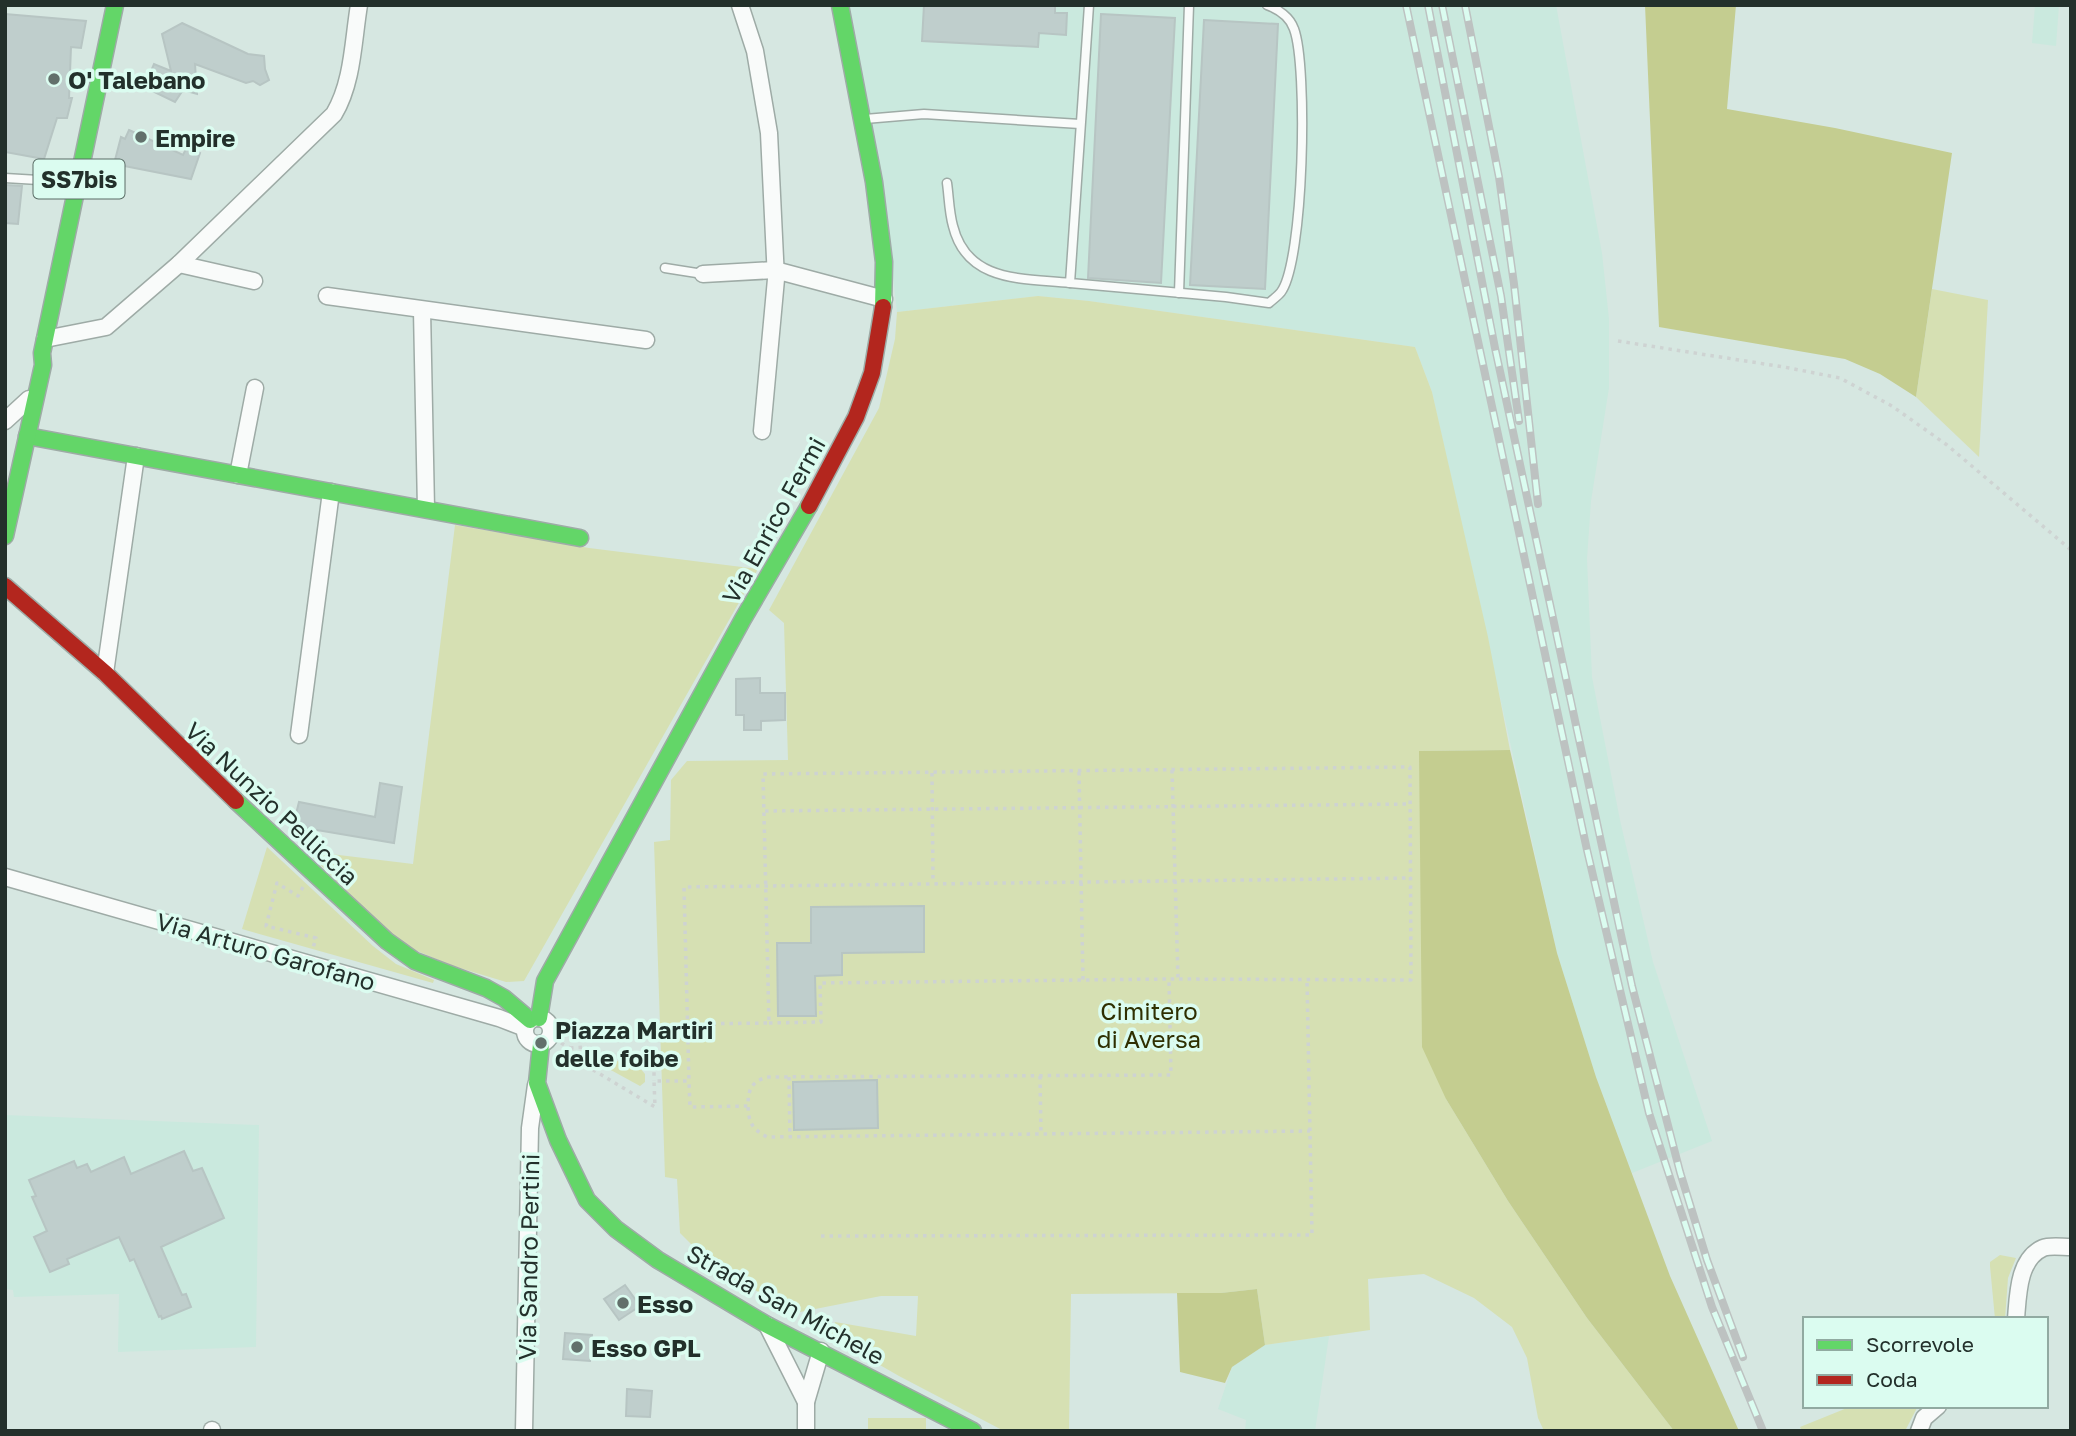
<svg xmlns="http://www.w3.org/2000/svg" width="2076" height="1436" viewBox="0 0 2076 1436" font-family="'Golos Text',sans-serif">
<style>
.built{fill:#cae9de}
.green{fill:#d6e0b3}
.forest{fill:#c4cd90}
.building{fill:#bfcecc;stroke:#b7c5c3;stroke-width:2}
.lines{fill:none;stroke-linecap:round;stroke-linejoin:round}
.lane-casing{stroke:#9eaba6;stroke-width:11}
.street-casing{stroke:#9eaba6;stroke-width:19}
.fast-casing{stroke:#9eaba6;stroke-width:19}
.jam-casing{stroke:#9eaba6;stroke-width:19}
.path{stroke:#ced3d2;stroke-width:3.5;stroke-dasharray:3.5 5;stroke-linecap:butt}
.lane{stroke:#f9fbfa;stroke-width:8}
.street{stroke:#f9fbfa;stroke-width:16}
.fast{stroke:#63d668;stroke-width:16}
.jam{stroke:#b3261e;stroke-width:16}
.rail-casing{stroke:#bdc2c1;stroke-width:8}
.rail{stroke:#dbfcf0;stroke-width:5;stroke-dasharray:16;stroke-linecap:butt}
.poi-dot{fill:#62706b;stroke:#dbfcf0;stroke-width:2.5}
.labels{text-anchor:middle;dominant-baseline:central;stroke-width:7;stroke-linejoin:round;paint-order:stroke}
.shield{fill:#dbfcf0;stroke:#5a6d66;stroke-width:2}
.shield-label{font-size:23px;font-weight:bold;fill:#23302b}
.poi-label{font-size:24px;font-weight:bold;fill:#23302b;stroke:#dbfcf0;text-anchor:start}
.street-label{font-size:24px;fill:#23302b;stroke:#dbfcf0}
.park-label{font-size:24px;fill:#2f2f01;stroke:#dbfcf0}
</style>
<rect width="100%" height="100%" fill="#d6e7e1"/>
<!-- built -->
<g class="built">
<path d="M849 5H1556L1602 253 1609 319V388L1591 501 1587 559 1592 677 1620 820 1653 962 1712 1141 1632 1173 1596 1077 1557 953 1432 392 1415 347 1089 301 1038 296 897 312 882 181Z"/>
<path d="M2035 5H2059L2056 46 2032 43Z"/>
<path d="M5 1115 259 1125 256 1347 118 1352 119 1294 14 1297 13 1290 5 1289Z"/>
<path d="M1329 1336 1315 1431H1245L1246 1420 1218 1409 1232 1367 1265 1345Z"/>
</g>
<!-- green -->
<g class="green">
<path d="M1932 289 1988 300 1979 457 1916 397Z"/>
<path d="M1038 296 1089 301 1415 347 1432 392 1488 637 1510 750 1420 751 1446 1099 1508 1201 1587 1318 1674 1431H1544L1538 1418 1527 1358 1512 1327 1474 1298 1424 1274 1368 1279 1370 1330 1265 1345 1257 1289 1221 1293 1071 1294 1069 1431H1004L899 1376 831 1337 835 1322 916 1336 918 1296H881L800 1312 720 1273 680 1233 677 1179 665 1177 654 842 670 840 671 780 687 761 788 760 784 623 769 610 879 408 895 339 897 312Z"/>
<path d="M455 525 589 548 758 569 524 981 506 982 450 965 401 944 306 851 413 864Z"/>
<path d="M267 847 373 946 396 964 434 980 433 983 242 929Z"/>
<path d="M584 1052 639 1067 645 1074V1082L640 1086 587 1057Z"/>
<path d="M2000 1255 2016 1258 2008 1278 2005 1319H1995L1990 1266V1262Z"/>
<path d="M1852 1406H1918L1905 1431H1802L1800 1427Z"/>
<rect x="868" y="1418" width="58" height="13"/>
</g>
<!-- forest -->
<g class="forest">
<path d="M1645 5H1736L1727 109 1835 128 1952 153 1916 397 1880 374 1845 359 1659 327Z"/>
<path d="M1510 750 1557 953 1596 1077 1670 1276 1739 1431H1674L1587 1318 1508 1201 1446 1099 1422 1047 1419 751Z"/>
<path d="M1257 1289 1265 1345 1232 1367 1225 1383 1180 1372 1177 1293H1221Z"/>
</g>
<!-- building -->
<g class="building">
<path d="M924 5H1055V13H1067L1066 35 1039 33 1038 47 922 41Z"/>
<path d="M5 14 86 21 81 48 71 47 69 98H72L67 118H57L44 159 5 152Z"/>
<path d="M1101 14 1175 18 1161 283 1088 278Z"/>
<path d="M1204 20 1278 24 1265 289 1190 285Z"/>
<path d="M182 23 248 54 264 56 265 69 269 80 260 85 253 81 246 83 195 64 197 94 183 90 175 102 144 87 154 64 171 71 162 34Z"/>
<path d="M129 130 183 155 187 147 200 153 191 179 114 164 121 137 125 139Z"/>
<path d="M5 185 22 186 18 224 5 223Z"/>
<path d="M760 678V693H785V720L761 721V730H744V715H736V679Z"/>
<path d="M380 783 402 787 394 843 293 826 299 802 375 817Z"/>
<path d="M924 906V952L842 953V975L815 976 816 1016H778L777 943H811V907Z"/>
<path d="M877 1080 878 1128 794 1130 793 1082Z"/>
<path d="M184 1151 193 1171 202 1168 224 1218 161 1247 182 1295 186 1294 191 1307 162 1319 161 1316 159 1317 134 1259 130 1261 119 1237 67 1259 69 1264 50 1272 34 1237 47 1231 32 1197 36 1196 29 1180 74 1161 77 1168 87 1164 91 1172 124 1157 131 1174Z"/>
<path d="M625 1285 640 1306 619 1320 604 1299Z"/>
<path d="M565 1333 592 1335 590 1361 563 1359Z"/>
<path d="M627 1389 652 1391 650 1417 626 1416Z"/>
</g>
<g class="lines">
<!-- lane casing -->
<g class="lane-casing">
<g id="lane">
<path d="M1089 5 1070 283 1226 297 1269 303C1272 300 1278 296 1281 292 1304 261 1308 66 1294 29 1290 17 1278 9 1267 5"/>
<path d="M865 119 924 114 1080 124"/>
<path d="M5 178 72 182"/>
<path d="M947 183C949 197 949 212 953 226 967 283 1023 278 1070 283"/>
<path d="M665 268 703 274"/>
<path d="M1179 293 1189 5"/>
</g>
</g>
<!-- street casing -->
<g class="street-casing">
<g id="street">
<path d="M740 5 755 51 769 133 776 279 762 431"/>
<path d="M179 264 254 281"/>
<path d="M703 274 775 270 884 299"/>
<path d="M327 296 646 340"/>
<path d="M422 310 426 509"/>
<path d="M45 339 106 327 179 264 334 114C353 82 353 41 359 5"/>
<path d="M5 421 29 399"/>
<path d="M238 475 255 388"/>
<path d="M105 673 136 456"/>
<path d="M299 735 331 492"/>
<path d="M5 877 499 1018 525 1028"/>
<circle cx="538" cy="1031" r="13"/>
<path d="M2016 1319C2018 1295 2018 1259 2043 1248 2050 1245 2062 1247 2071 1247"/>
<path d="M767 1325 806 1402"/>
<path d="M212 1430V1431"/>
<path d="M524 1431 530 1128 536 1085"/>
<path d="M806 1431V1402L821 1351"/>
<path d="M1919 1431 1924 1418 1938 1406"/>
</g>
</g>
<!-- fast casing -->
<g class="fast-casing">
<g id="fast">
<path d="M840 5 874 182 884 262 883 307"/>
<path d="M27 436 580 538"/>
<path d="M5 536 43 365 42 353 115 5"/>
<path d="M236 801 387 941 415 961 486 988 504 998 530 1020"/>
<path d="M539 1018 545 981 743 619 809 506"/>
<path d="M541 1044 537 1083 558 1140 587 1200 616 1229 658 1260 767 1325 973 1431"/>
</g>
</g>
<!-- jam casing -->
<g class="jam-casing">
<g id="jam">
<path d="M809 506 856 417 872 373 883 307"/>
<path d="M5 586 105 673 236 801"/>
</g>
</g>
<!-- path -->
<g class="path">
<path d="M1618 341 1784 367 1840 378 1892 406 1947 445 2071 550"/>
<path d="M1172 770 1178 979"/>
<path d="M1079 772 1083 980"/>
<path d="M932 773 933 883"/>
<path d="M765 811 1410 804"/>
<path d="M303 887 298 896 277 883 266 926 316 938 313 948"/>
<path d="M769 1023 821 1022 820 983 1169 979"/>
<path d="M687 1024 769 1023 763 774 1410 767 1411 980 1169 979 1171 1075 767 1077C751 1082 748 1090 748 1106L690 1107 689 1081"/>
<path d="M561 1043 570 1048 580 1062 655 1107 654 1081H689L684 887 1411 878"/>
<path d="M570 1048 584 1047 654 1065V1081"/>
<path d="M1040 1076 1041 1134"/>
<path d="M789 1077 790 1137"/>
<path d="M748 1107C749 1123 752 1129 767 1137L1310 1131"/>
<path d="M821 1236 1312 1235 1307 980"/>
</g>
<!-- lane -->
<use href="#lane" class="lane"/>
<!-- street -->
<use href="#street" class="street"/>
<!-- fast -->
<use href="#fast" class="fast"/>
<!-- jam -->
<use href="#jam" class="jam"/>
<!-- rail casing -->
<g class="rail-casing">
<g id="rail">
<path d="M1406 5 1587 850 1649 1113 1712 1307 1763 1431"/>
<path d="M1428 5 1495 348 1632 986 1680 1172 1707 1260 1743 1357"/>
<path d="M1442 5 1501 296 1519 421"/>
<path d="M1465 5 1499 177 1514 284 1538 504"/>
</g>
</g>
<!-- rail -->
<use href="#rail" class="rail"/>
</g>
<!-- markers -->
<g class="poi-dot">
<circle cx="54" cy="79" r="7"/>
<circle cx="141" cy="137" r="7"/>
<circle cx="541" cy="1043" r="7"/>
<circle cx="623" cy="1303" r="7"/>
<circle cx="577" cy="1347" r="7"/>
</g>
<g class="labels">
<!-- shield labels -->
<rect class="shield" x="33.5" y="159.5" width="91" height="39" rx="5"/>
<g class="shield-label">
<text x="79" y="179">SS7bis</text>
</g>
<!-- poi labels -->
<g class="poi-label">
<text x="68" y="79">O' Talebano</text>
<text x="155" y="137">Empire</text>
<text x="555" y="1029">Piazza Martiri<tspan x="555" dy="28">delle foibe</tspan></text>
<text x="637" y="1303">Esso</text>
<text x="591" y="1347">Esso GPL</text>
</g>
<!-- street labels -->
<g class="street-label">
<text transform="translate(773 520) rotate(-61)">Via Enrico Fermi</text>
<text transform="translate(272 803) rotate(43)">Via Nunzio Pelliccia</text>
<text transform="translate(266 951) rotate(16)">Via Arturo Garofano</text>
<text transform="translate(528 1257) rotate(-89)">Via Sandro Pertini</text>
<text transform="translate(786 1304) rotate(29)">Strada San Michele</text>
</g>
<!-- park labels -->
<g class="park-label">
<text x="1149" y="1010">Cimitero<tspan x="1149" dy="28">di Aversa</tspan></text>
</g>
</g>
<!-- border -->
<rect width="2076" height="1436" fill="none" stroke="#23302b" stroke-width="14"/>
<!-- legend -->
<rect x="1803" y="1317" width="245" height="91" fill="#dbfcf0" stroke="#91aaa1" stroke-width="2"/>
<rect x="1817" y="1340" width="35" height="10" fill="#63d668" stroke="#91aaa1" stroke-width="2"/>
<text x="1866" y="1352" font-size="21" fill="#23302b">Scorrevole</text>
<rect x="1817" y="1375" width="35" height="10" fill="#b3261e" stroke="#91aaa1" stroke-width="2"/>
<text x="1866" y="1387" font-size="21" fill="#23302b">Coda</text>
</svg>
